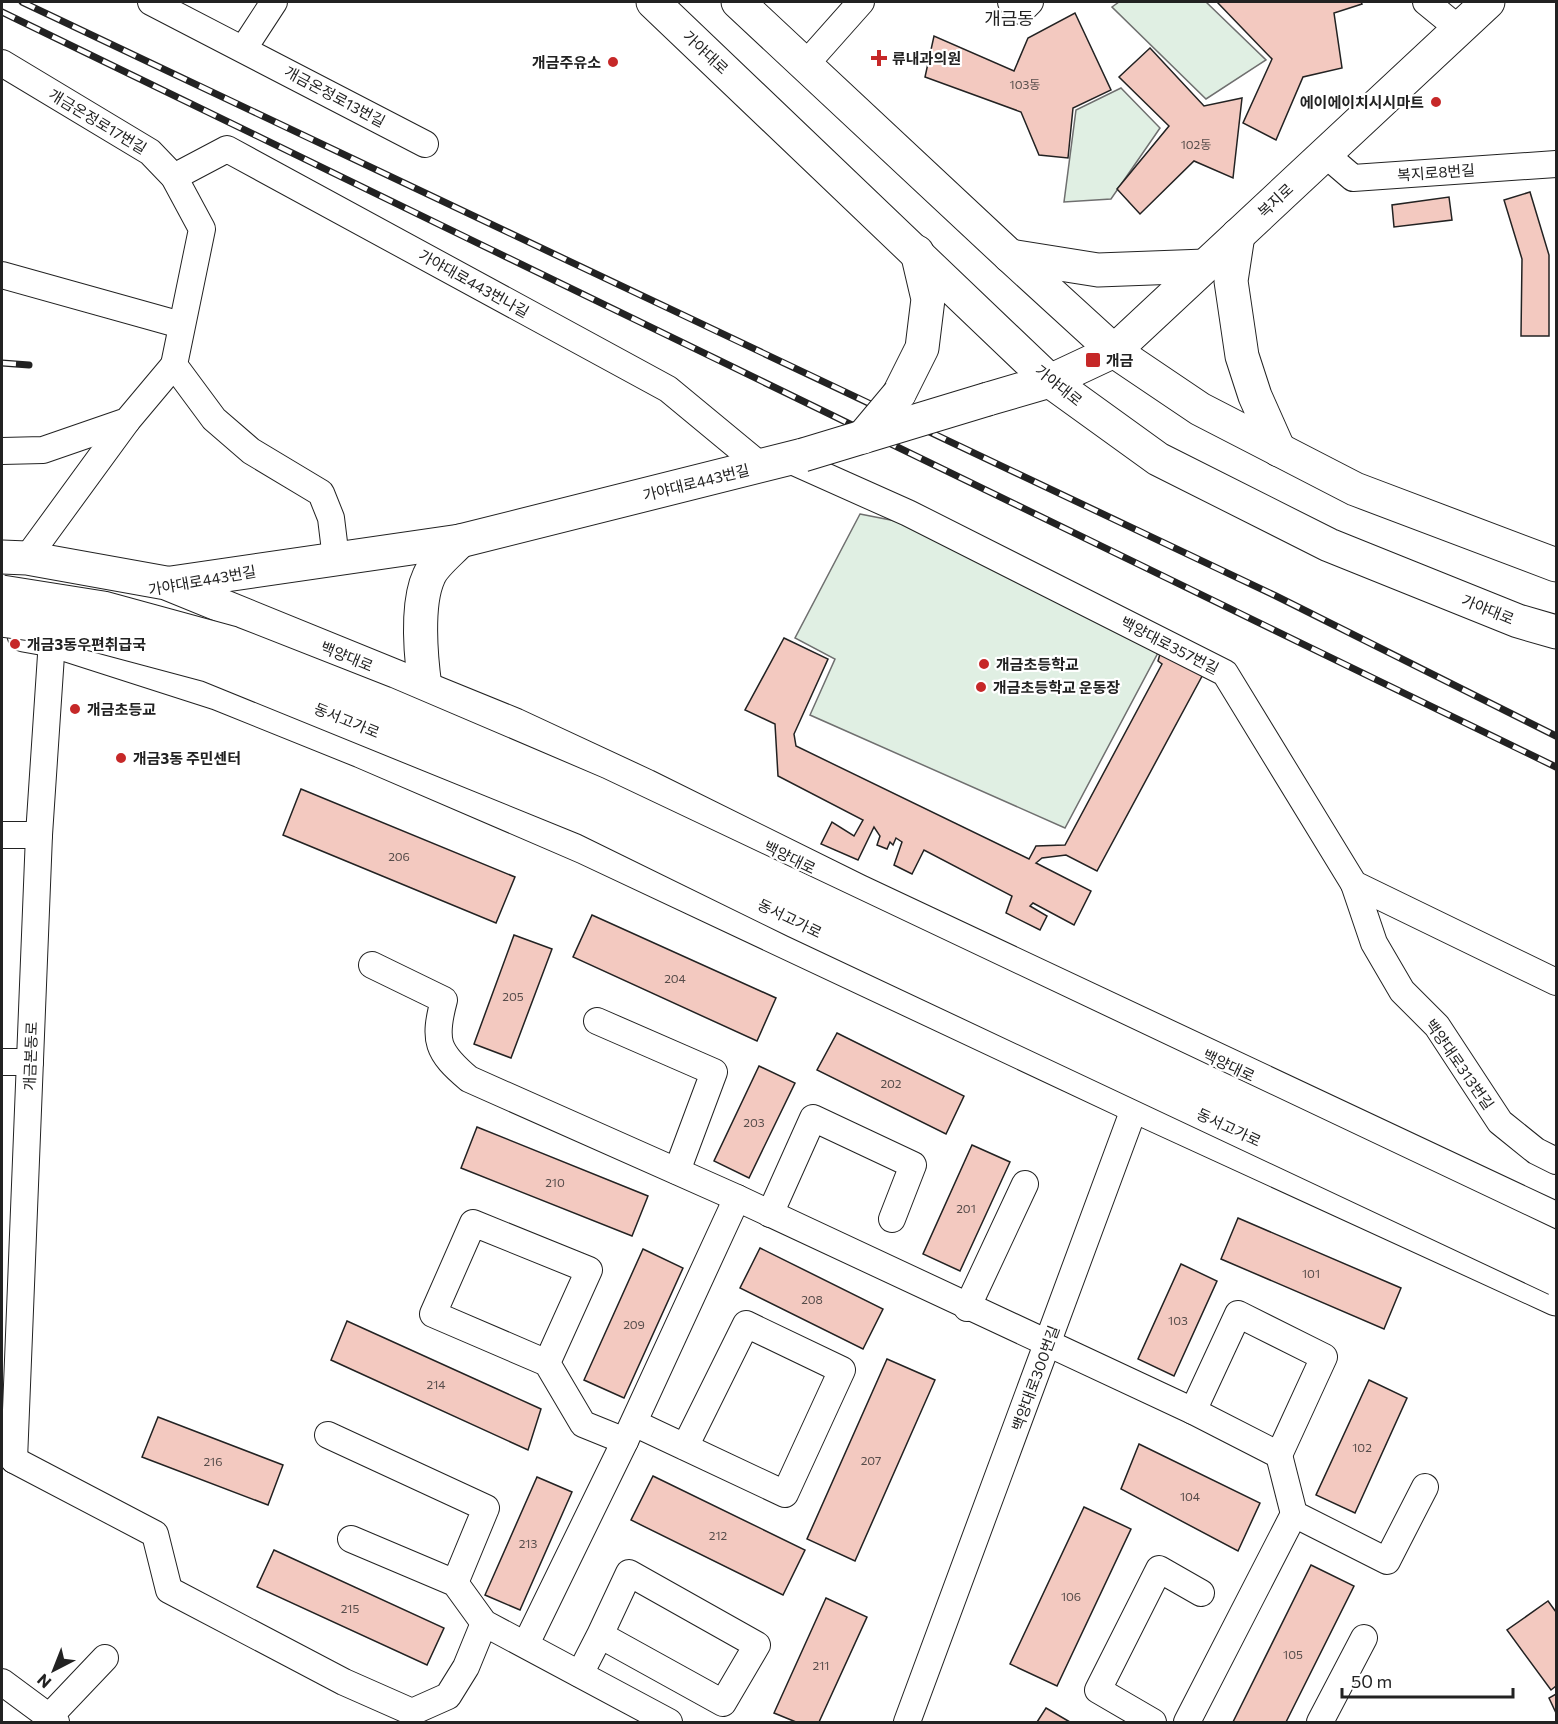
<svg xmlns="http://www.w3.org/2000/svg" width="1558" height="1724" viewBox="0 0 1558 1724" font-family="Commissioner,'Noto Sans KR',sans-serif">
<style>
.green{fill:#e0efe3;stroke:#6f6f6f;stroke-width:1.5}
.building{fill:#f3c9c0;stroke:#222;stroke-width:1.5}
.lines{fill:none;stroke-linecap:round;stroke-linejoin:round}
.minor-casing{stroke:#222;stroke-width:28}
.major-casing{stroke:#222;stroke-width:35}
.minor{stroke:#fff;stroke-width:26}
.major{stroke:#fff;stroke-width:33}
.rail-casing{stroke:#222;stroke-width:7}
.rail{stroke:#fff;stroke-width:4.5;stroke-dasharray:14;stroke-linecap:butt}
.major-bridge-casing{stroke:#222;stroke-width:35;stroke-linecap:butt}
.highway-bridge-casing{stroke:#222;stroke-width:35;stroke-linecap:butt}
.major-bridge{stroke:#fff;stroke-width:33}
.highway-bridge{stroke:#fff;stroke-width:33}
.poi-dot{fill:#c62828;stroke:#fff;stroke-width:2}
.labels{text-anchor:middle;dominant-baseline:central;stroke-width:4.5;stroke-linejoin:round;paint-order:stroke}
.number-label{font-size:12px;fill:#564c4a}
.street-label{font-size:15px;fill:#222;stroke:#fff}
.poi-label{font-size:15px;font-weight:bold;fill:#222;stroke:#fff;text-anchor:start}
.quarter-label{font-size:18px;fill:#222;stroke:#fff}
</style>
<rect width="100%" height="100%" fill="#fff"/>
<!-- green -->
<g class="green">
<path d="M1119 2H1206L1266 60 1206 99 1112 7Z"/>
<path d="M1121 88 1160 128 1111 199 1064 202 1076 110Z"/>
<path d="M860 514 916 525 1160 649 1065 828 810 715 835 659 795 638Z"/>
</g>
<!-- building -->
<g class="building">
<path d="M1217 2H1361L1362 4 1334 13 1342 68 1303 77 1276 140 1243 123 1272 59Z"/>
<path d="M1075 13 1111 90 1073 108 1068 158 1039 155 1021 112 925 77 934 36 1014 71 1028 38Z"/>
<path d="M1150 48 1204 106 1242 98 1233 178 1194 161 1140 214 1117 189 1169 126 1119 77Z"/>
<path d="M1530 192 1549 255V336H1521L1522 259 1504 200Z"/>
<path d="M1449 197 1452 220 1394 227 1392 205Z"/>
<path d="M784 638 828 659 794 734 796 746 1029 859 1036 846 1065 845 1162 664 1158 661 1160 654 1207 667 1097 871 1066 855 1042 858 1036 863 1091 891 1074 925 1033 903 1030 906 1047 916 1040 930 1006 913 1012 896 924 850 912 874 894 865 902 842 896 838 893 845 890 842 887 849 877 845 880 836 874 827 858 860 821 844 832 822 854 836 863 820 778 776 775 724 745 710Z"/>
<path d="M301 789 515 877 496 923 283 835Z"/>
<path d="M592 915 776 998 757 1041 573 957Z"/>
<path d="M514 935 552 949 511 1058 474 1044Z"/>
<path d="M837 1033 964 1096 946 1134 817 1070Z"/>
<path d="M759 1066 795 1083 749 1178 714 1161Z"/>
<path d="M477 1127 648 1196 632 1236 461 1168Z"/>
<path d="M972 1145 1010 1162 960 1271 923 1254Z"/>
<path d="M1238 1218 1401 1288 1384 1329 1221 1259Z"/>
<path d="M760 1248 883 1309 863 1349 740 1288Z"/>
<path d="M643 1249 683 1268 624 1398 584 1380Z"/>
<path d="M1181 1264 1217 1281 1174 1376 1138 1359Z"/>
<path d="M347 1321 541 1409 528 1450 331 1360Z"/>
<path d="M887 1359 935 1380 855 1561 807 1539Z"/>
<path d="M1369 1380 1407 1398 1355 1513 1316 1495Z"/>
<path d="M158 1417 283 1465 268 1505 142 1457Z"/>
<path d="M1139 1444 1260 1503 1238 1551 1121 1489Z"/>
<path d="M653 1476 805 1550 783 1595 631 1520Z"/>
<path d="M537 1477 572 1492 520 1610 485 1595Z"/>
<path d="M1084 1507 1131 1529 1057 1686 1010 1664Z"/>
<path d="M274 1550 444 1628 427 1665 257 1587Z"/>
<path d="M1311 1565 1354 1586 1286 1722H1233Z"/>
<path d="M826 1598 867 1617 819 1722H796L774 1713Z"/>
<path d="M1548 1601 1556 1612V1686L1551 1690 1507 1630Z"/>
<path d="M1556 1694V1713L1549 1698Z"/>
<path d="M1046 1708 1070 1722H1037Z"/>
</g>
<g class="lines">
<!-- minor casing -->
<g class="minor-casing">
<g id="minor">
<path d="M151 2 425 144"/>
<path d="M1011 2 1021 11 1030 2"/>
<path d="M1426 2 1459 29"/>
<path d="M244 48 274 2"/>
<path d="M2 63 150 152 174 177 202 229 174 365 214 419 251 451 321 493 331 518 336 559"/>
<path d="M805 65 861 2"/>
<path d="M1325 154 1353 178 1556 164"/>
<path d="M174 177 227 149 668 389 761 466"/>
<path d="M2 275 181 325"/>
<path d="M2 451 43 450 127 421 174 365"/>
<path d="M787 459 908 513 1225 673 1354 884 1556 982"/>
<path d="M27 558 127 421"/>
<path d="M2 835H39"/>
<path d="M1354 884 1374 943 1402 991 1437 1026 1500 1122 1536 1151 1556 1161"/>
<path d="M372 965 444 1000C433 1041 437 1052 469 1079L737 1198 1193 1411 1279 1455 1294 1514 1387 1561 1425 1487"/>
<path d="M597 1021 714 1072 677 1171"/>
<path d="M2 1062H30"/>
<path d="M770 1214 813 1118 913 1165 892 1219"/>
<path d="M967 1308 1025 1184"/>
<path d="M547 1363 589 1270 473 1223 433 1314 547 1363 583 1424 625 1441"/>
<path d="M1193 1411 1238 1314 1324 1357 1279 1455"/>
<path d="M634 1423 785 1494 842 1370 746 1324 685 1447"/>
<path d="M328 1435 486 1508 455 1583"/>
<path d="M14 1460 39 835 52 640"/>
<path d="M14 1460 155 1534 169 1590 344 1682 412 1712 448 1696 466 1667 484 1623"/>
<path d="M351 1539 455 1583 484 1623 669 1722"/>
<path d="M526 1644 625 1441 737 1198"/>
<path d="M580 1674 600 1635 723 1703 757 1645 629 1573 600 1635"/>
<path d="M2 1682 56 1722"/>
<path d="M49 1717 105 1658"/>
<path d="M907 1722 1141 1090"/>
<path d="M1153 1722 1098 1690 1159 1569 1201 1593"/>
<path d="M1187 1722 1294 1514"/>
<path d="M1320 1722 1364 1638"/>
</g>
</g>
<!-- major casing -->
<g class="major-casing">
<g id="major">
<path d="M653 2 1050 381 1158 459 1329 545 1518 621 1556 632"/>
<path d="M738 2 1010 256 1114 351 1200 409 1355 489 1556 565"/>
<path d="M1238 235 1231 281 1242 356 1255 396 1279 450"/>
<path d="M1010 256 1098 270 1205 266"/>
<path d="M899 394 922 348 928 299 917 252"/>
<path d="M988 399 1050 381 1114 351 1488 2"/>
<path d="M2 557 27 558 166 583 515 725 646 786 858 891 1556 1219"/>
<path d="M171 583 460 541 803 455"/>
<path d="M24 635 52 640 217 693 361 751 584 847 1135 1106 1556 1299"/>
<path d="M425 687C421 658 416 604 429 576 434 564 451 551 460 541"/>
</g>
</g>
<!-- minor -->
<use href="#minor" class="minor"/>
<!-- major -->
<use href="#major" class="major"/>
<!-- rail casing -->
<g class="rail-casing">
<g id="rail">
<path d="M22 2 1276 596 1556 736"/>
<path d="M2 12 1556 767"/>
<path d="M2 363 29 365"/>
</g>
</g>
<!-- rail -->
<use href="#rail" class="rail"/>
<!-- major-bridge casing -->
<g class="major-bridge-casing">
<g id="major-bridge">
<path d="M863 437 899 394"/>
<path d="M803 455 988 399"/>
</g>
</g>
<!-- highway-bridge casing -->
<g class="highway-bridge-casing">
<g id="highway-bridge">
<path d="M2 592 103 608 231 643 384 703 595 793 1556 1248"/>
<path d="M2 620 77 630 208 665 587 819 795 921 1556 1279"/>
</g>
</g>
<!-- major-bridge -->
<use href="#major-bridge" class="major-bridge"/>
<!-- highway-bridge -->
<use href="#highway-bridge" class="highway-bridge"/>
</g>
<!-- markers -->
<g class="poi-dot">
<path d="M876 49h6v6h6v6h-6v6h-6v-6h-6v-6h6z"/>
<circle cx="613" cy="62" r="6"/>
<circle cx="1436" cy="102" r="6"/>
<rect x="1085" y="352" width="16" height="16" rx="3"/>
<circle cx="15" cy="644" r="6"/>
<circle cx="984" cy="664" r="6"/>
<circle cx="981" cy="687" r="6"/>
<circle cx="75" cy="709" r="6"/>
<circle cx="121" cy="758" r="6"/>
</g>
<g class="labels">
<!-- number labels -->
<g class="number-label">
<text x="1025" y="84">103동</text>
<text x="1196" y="144">102동</text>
<text x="399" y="856">206</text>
<text x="675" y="978">204</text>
<text x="513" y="996">205</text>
<text x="891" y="1083">202</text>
<text x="754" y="1122">203</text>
<text x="555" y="1182">210</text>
<text x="966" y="1208">201</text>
<text x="1311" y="1273">101</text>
<text x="812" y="1299">208</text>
<text x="1178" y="1320">103</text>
<text x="634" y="1324">209</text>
<text x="436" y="1384">214</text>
<text x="1362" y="1447">102</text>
<text x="871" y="1460">207</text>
<text x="213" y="1461">216</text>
<text x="1190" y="1496">104</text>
<text x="718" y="1535">212</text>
<text x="528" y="1543">213</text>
<text x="1071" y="1596">106</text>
<text x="350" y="1608">215</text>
<text x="1293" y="1654">105</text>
<text x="821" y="1665">211</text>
</g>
<!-- street labels -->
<g class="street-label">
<text transform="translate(706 52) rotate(43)">가야대로</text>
<text transform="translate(335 96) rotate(28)">개금온정로13번길</text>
<text transform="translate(98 121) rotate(31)">개금온정로17번길</text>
<text transform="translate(1436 172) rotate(-4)">복지로8번길</text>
<text transform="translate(1275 200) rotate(-43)">복지로</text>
<text transform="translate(474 283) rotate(29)">가야대로443번나길</text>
<text transform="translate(1059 385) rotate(39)">가야대로</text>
<text transform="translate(696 482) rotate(-14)">가야대로443번길</text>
<text transform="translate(202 580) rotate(-10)">가야대로443번길</text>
<text transform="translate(1488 609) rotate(22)">가야대로</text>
<text transform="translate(1170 645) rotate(27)">백양대로357번길</text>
<text transform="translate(347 656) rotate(22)">백양대로</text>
<text transform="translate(347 720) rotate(22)">동서고가로</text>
<text transform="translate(790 857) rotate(26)">백양대로</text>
<text transform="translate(790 918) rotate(26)">동서고가로</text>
<text transform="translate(30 1056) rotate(-88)">개금본동로</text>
<text transform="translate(1460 1064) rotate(55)">백양대로313번길</text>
<text transform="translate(1229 1065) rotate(25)">백양대로</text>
<text transform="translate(1229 1127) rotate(25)">동서고가로</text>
<text transform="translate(1035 1378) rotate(-70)">백양대로300번길</text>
</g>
<!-- poi labels -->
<g class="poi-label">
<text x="892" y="58">류내과의원</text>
<text x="601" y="62" text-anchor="end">개금주유소</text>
<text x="1424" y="102" text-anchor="end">에이에이치시시마트</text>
<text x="1106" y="360">개금</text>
<text x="27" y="644">개금3동우편취급국</text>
<text x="996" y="664">개금초등학교</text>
<text x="993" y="687">개금초등학교 운동장</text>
<text x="87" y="709">개금초등교</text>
<text x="133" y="758">개금3동 주민센터</text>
</g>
<!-- quarter labels -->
<g class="quarter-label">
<text x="1009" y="18">개금동</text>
</g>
</g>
<!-- border -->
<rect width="1558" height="1724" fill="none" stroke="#222222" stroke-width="6"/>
<!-- north arrow -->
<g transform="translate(54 1670) rotate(222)" stroke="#ffffff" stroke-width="4.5" paint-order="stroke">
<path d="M0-4.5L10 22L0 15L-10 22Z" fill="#222222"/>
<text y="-9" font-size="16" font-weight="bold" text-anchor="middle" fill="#222222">N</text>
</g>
<!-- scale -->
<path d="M1342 1688v9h171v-9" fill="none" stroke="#222222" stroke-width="3"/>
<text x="1351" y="1688" font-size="18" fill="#222222" stroke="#ffffff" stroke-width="4.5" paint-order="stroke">50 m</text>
</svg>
